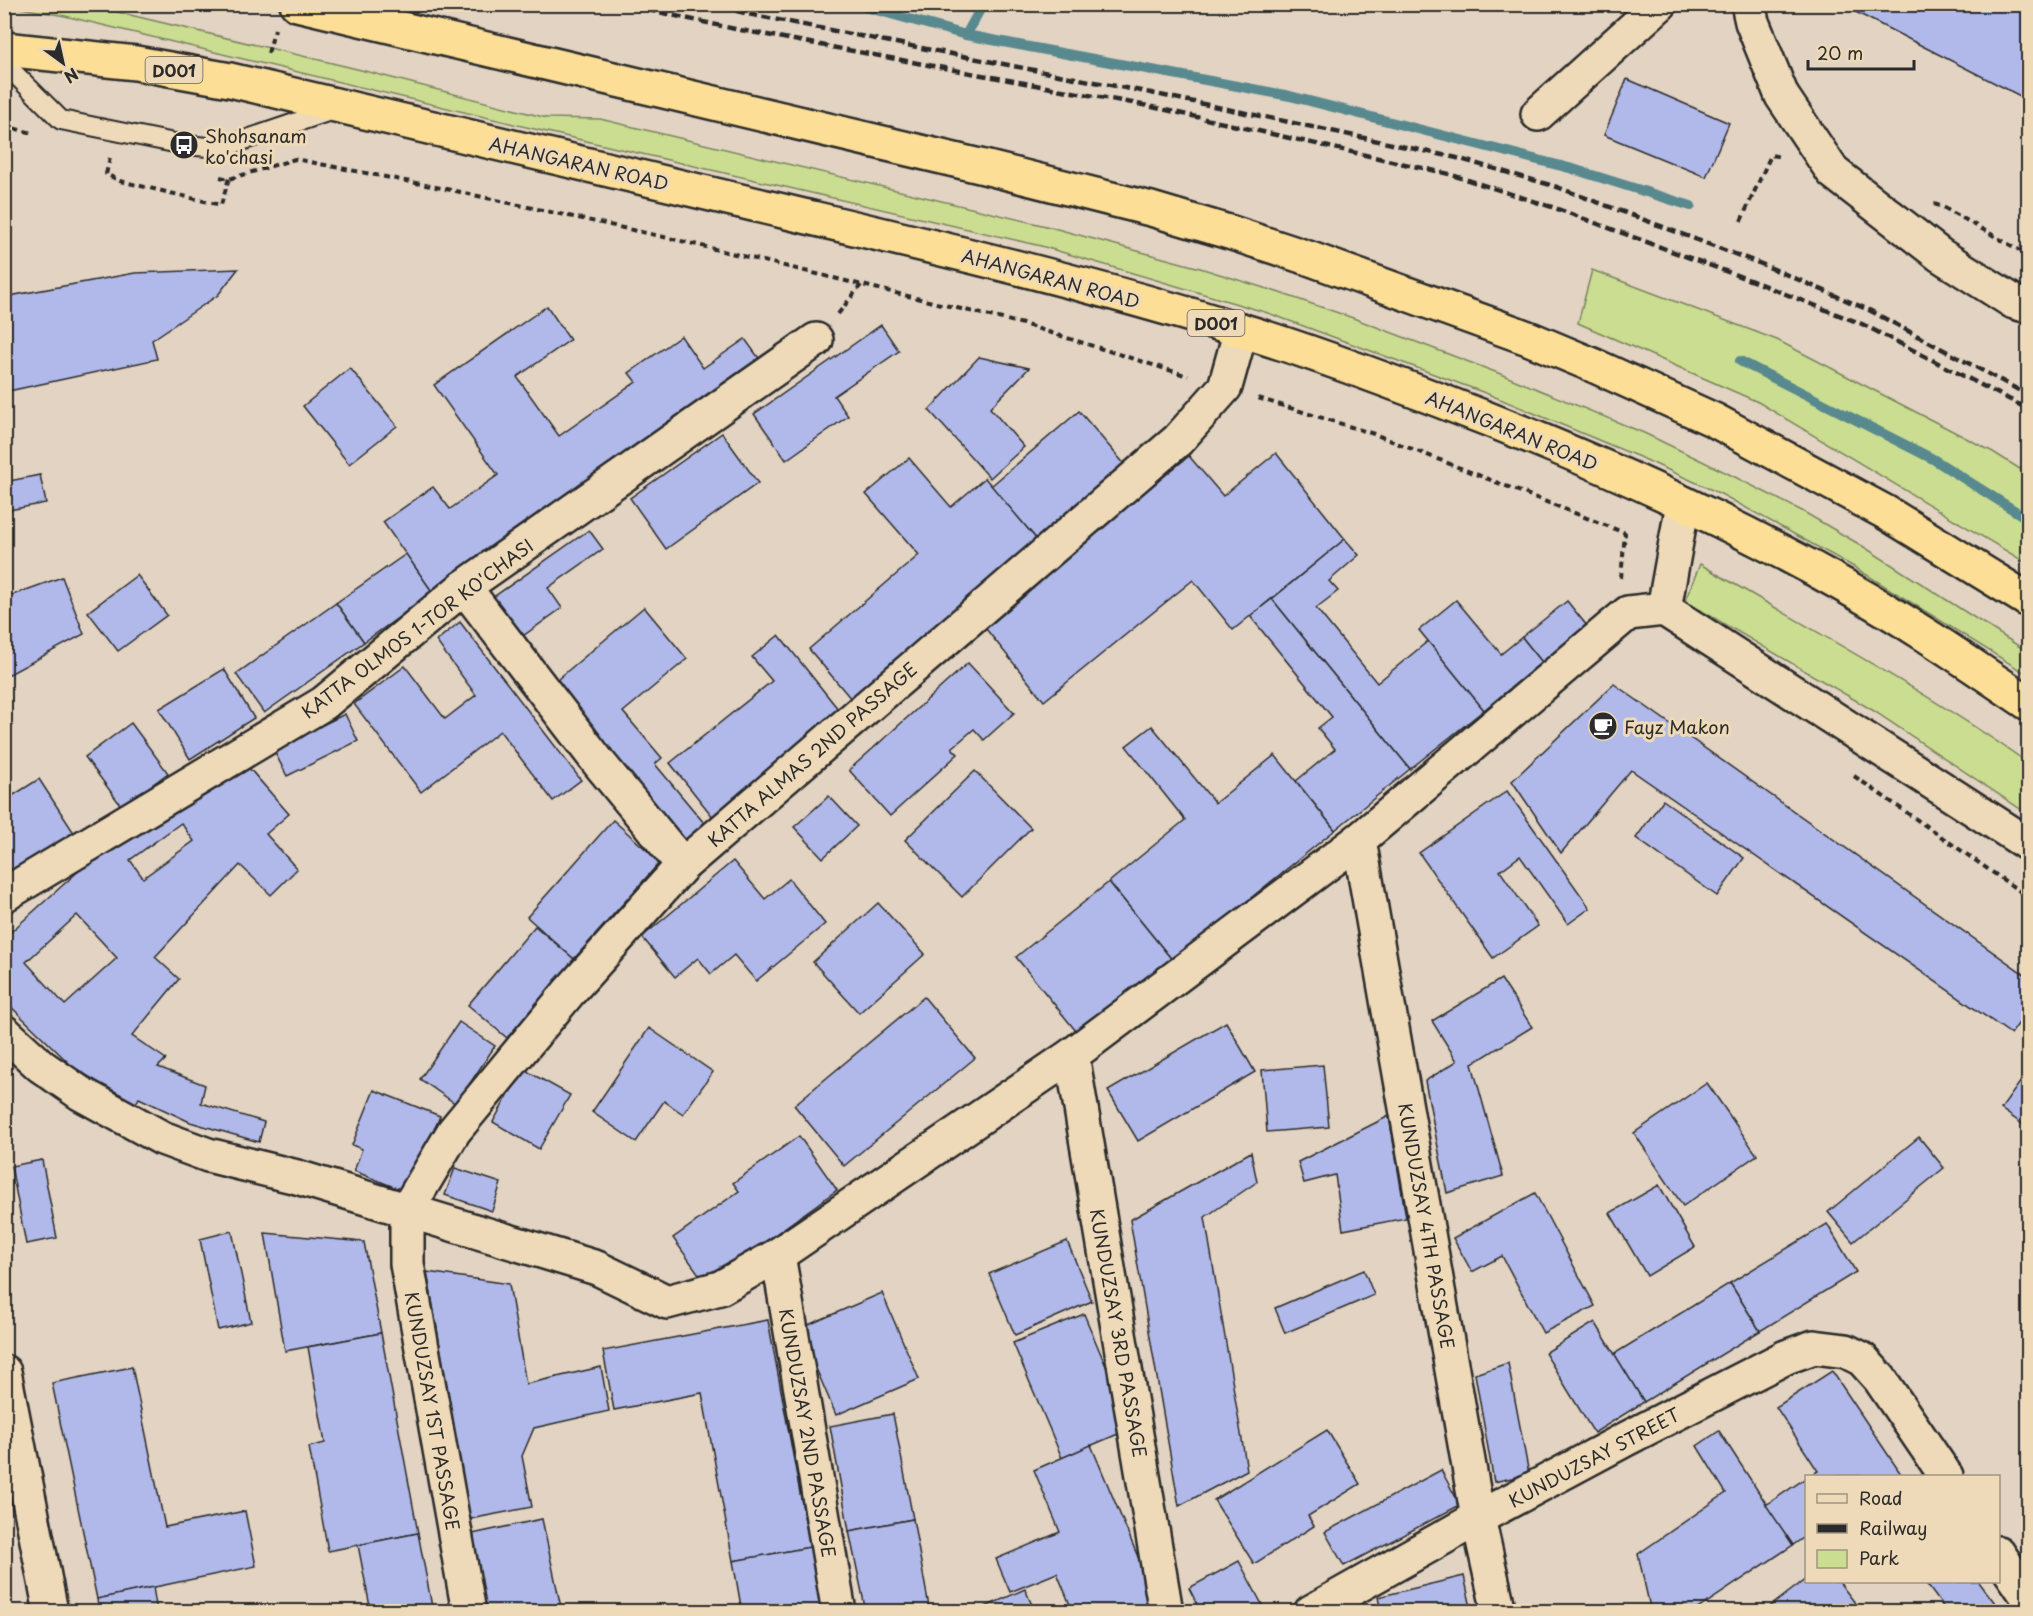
<svg xmlns="http://www.w3.org/2000/svg" width="2033" height="1616" viewBox="0 0 2033 1616" font-family="'Playpen Sans',sans-serif">
<style>
.green{fill:#cadd91;stroke:#7a845e;stroke-width:1.5}
.lines{fill:none;stroke-linecap:round;stroke-linejoin:round}
.stream{stroke:#59898f;stroke-width:10}
.building{fill:#b0b9ea;stroke:#2b2b2b;stroke-width:1.5;fill-rule:evenodd}
.service-casing{stroke:#2b2b2b;stroke-width:22}
.minor-casing{stroke:#2b2b2b;stroke-width:38}
.tertiary-casing{stroke:#2b2b2b;stroke-width:38}
.trunk-casing{stroke:#2b2b2b;stroke-width:38}
.path{stroke:#2b2b2b;stroke-width:4;stroke-dasharray:6 4.5;stroke-linecap:butt}
.service{stroke:#eedab8;stroke-width:18}
.minor{stroke:#eedab8;stroke-width:33}
.tertiary{stroke:#eedab8;stroke-width:33}
.trunk{stroke:#fcde96;stroke-width:33}
.rail{stroke:#2b2b2b;stroke-width:4.5;stroke-dasharray:9 4.5;stroke-linecap:butt}
.labels{text-anchor:middle;dominant-baseline:central;stroke-width:6;stroke-linejoin:round;paint-order:stroke}
.shield{fill:#eedab8;stroke:#666055;stroke-width:1.5}
.shield-label{font-size:16px;font-weight:bold;fill:#2b2b2b}
.poi-label{font-size:18px;fill:#2b2b2b;stroke:#eedab8;text-anchor:start}
.street-label{font-size:18px;fill:#2b2b2b;stroke:#eedab8}
</style>
<rect width="100%" height="100%" fill="#e2d3c2"/>
<filter id="ink" filterUnits="userSpaceOnUse"><feTurbulence type="fractalNoise" baseFrequency=".0167" numOctaves="2"/><feDisplacementMap in="SourceGraphic" scale="12" xChannelSelector="R" yChannelSelector="G"/><feConvolveMatrix kernelMatrix="1 2 1 2 8 2 1 2 1" color-interpolation-filters="sRGB"/></filter>
<g filter="url(#ink)">
<!-- green -->
<g class="green">
<path d="M4 5H88L357 69 547 118 600 119 1046 226 1200 268 1277 292 1353 318 1498 373 1644 433 1731 475 1802 511 1864 547 2028 652V675L1854 567 1721 494 1644 459 1488 394 1268 313 1041 246 547 132 65 16Z"/>
<path d="M1592 270 1777 340 1993 452 2028 474V564L1758 402 1578 323Z"/>
<path d="M1700 564C1810 629 1923 689 2028 763V814L1874 711 1685 601Z"/>
</g>
<g class="lines">
<!-- stream -->
<g class="stream">
<path d="M855 4 966 35 983 4"/>
<path d="M966 35 1290 96 1573 169 1691 206"/>
<path d="M1740 361 1933 459 2028 519"/>
</g>
</g>
<!-- building -->
<g class="building">
<path d="M1840 4H2028V100Z"/>
<path d="M1627 79 1729 123 1706 177 1604 135Z"/>
<path d="M238 269 218 295 152 340 157 359 4 392V297L135 273Z"/>
<path d="M547 306 570 340 517 377 559 436 636 382 629 373 681 336 703 368 745 339 761 361 433 593 383 522 433 487 450 509 498 475 434 385Z"/>
<path d="M881 325 899 351 834 396 848 416 786 460 754 414Z"/>
<path d="M979 357 1029 368 990 408 1024 447 990 478 929 410Z"/>
<path d="M350 368 397 426 349 464 303 406Z"/>
<path d="M1079 411 1126 466 1038 541 991 486Z"/>
<path d="M722 433 758 483 666 549 630 498Z"/>
<path d="M1276 453 1345 539 1233 630 1193 580 1044 701 982 624 1189 456 1223 496Z"/>
<path d="M909 458 951 507 985 478 1038 541 852 700 809 649 919 555 866 494Z"/>
<path d="M40 475 46 503 4 511V482Z"/>
<path d="M589 530 603 549 548 588 562 608 513 643 485 603Z"/>
<path d="M1345 539 1359 555 1329 581 1338 591 1316 608 1377 683 1428 641 1484 710 1410 769 1272 599Z"/>
<path d="M406 554 433 593 364 642 336 603Z"/>
<path d="M137 575 167 615 118 651 88 612Z"/>
<path d="M62 577 84 634 4 677V598Z"/>
<path d="M1272 599 1410 769 1335 830 1296 781 1335 749 1318 728 1332 717 1250 616Z"/>
<path d="M1456 600 1501 654 1522 637 1542 662 1484 710 1419 630Z"/>
<path d="M1567 601 1587 626 1542 662 1522 637Z"/>
<path d="M336 603 364 642 264 713 236 674Z"/>
<path d="M644 607 687 659 623 712 662 758 655 764 709 829 681 852 546 689Z"/>
<path d="M460 622 581 780 553 801 500 731 421 792 354 704 405 666 445 719 476 695 436 641Z"/>
<path d="M779 635 842 714 713 817 670 763 772 681 752 657Z"/>
<path d="M968 663 1014 713 984 740 974 729 952 748 958 754 890 816 849 770Z"/>
<path d="M224 669 254 718 190 759 159 709Z"/>
<path d="M1614 684 2028 977V1010L2011 1034 1631 770 1561 853 1512 781Z"/>
<path d="M345 714 358 741 287 776 273 749Z"/>
<path d="M131 723 168 773 122 807 85 757Z"/>
<path d="M1152 726 1215 803 1275 755 1335 830 1173 961 1109 882 1185 820 1126 746Z"/>
<path d="M242 760 289 814 266 834 297 869 271 895 240 865 155 957 179 979 132 1036 166 1059 158 1067 205 1085 201 1103 264 1122 259 1142 190 1122 139 1098 135 1105 73 1067 4 1000V938L83 867ZM181 823 194 841 143 878 130 860ZM77 915 117 958 65 1005 26 962Z"/>
<path d="M975 771 1031 828 962 897 905 840Z"/>
<path d="M39 779 78 839 4 886V801Z"/>
<path d="M1507 791 1590 908 1568 924 1520 856 1500 871 1538 926 1493 958 1419 853Z"/>
<path d="M829 796 857 826 823 858 794 827Z"/>
<path d="M1663 800 1744 858 1717 896 1636 838Z"/>
<path d="M613 820 660 862 574 959 527 917Z"/>
<path d="M733 861 765 899 789 879 825 924 756 981 734 955 711 974 698 958 675 977 642 937Z"/>
<path d="M1109 882 1173 961 1080 1036 1016 957Z"/>
<path d="M878 903 925 954 859 1013 813 962Z"/>
<path d="M535 926 574 959 507 1038 468 1005Z"/>
<path d="M1501 979 1532 1027 1472 1064 1503 1176 1447 1193 1425 1081 1457 1061 1432 1021Z"/>
<path d="M924 997 975 1058 844 1166 794 1105Z"/>
<path d="M459 1022 495 1046 456 1104 420 1079Z"/>
<path d="M1226 1022 1255 1072 1138 1141 1108 1091Z"/>
<path d="M649 1028 713 1072 683 1114 664 1101 636 1142 592 1112Z"/>
<path d="M1323 1065 1329 1127 1267 1132 1262 1070Z"/>
<path d="M523 1069 570 1095 539 1149 493 1122Z"/>
<path d="M2028 1071V1128L2001 1109Z"/>
<path d="M1707 1083 1757 1155 1683 1206 1634 1133Z"/>
<path d="M374 1090 440 1116 409 1193 354 1171 362 1149 352 1145Z"/>
<path d="M1389 1116 1406 1218 1343 1230 1335 1175 1304 1183 1298 1162Z"/>
<path d="M799 1136 837 1190 706 1284 673 1238 739 1191 733 1183Z"/>
<path d="M1919 1137 1944 1168 1853 1242 1828 1212Z"/>
<path d="M1251 1152 1257 1182 1205 1217 1247 1470 1179 1506 1130 1220Z"/>
<path d="M42 1160 57 1238 26 1244 11 1166Z"/>
<path d="M455 1168 501 1183 492 1211 445 1195Z"/>
<path d="M1659 1185 1695 1247 1647 1276 1610 1213Z"/>
<path d="M1535 1193 1595 1306 1543 1333 1502 1256 1472 1272 1453 1238Z"/>
<path d="M1827 1224 1856 1272 1760 1331 1730 1283Z"/>
<path d="M232 1231 251 1322 218 1330 200 1239Z"/>
<path d="M265 1233 364 1242 381 1333 285 1351Z"/>
<path d="M1067 1241 1092 1301 1015 1335 989 1274Z"/>
<path d="M1364 1270 1374 1295 1285 1333 1275 1308Z"/>
<path d="M427 1272 509 1284 526 1384 601 1367 609 1411 534 1428 522 1456 532 1507 470 1519Z"/>
<path d="M1730 1283 1760 1331 1644 1402 1614 1354Z"/>
<path d="M882 1293 919 1379 836 1415 799 1329Z"/>
<path d="M1084 1314 1132 1428 1062 1458 1013 1343Z"/>
<path d="M768 1320 810 1547 733 1561 702 1393 614 1410 603 1351Z"/>
<path d="M1595 1322 1644 1402 1594 1433 1545 1353Z"/>
<path d="M381 1333 418 1533 328 1551 309 1447 325 1443 308 1347Z"/>
<path d="M1508 1363 1529 1474 1494 1482 1475 1374Z"/>
<path d="M132 1367 165 1527 245 1511 256 1566 97 1599 52 1383Z"/>
<path d="M1832 1371 1901 1474 1897 1476H1809L1818 1471 1776 1407Z"/>
<path d="M893 1414 913 1519 849 1531 830 1426Z"/>
<path d="M1327 1430 1360 1484 1308 1516 1314 1526 1254 1564 1214 1500Z"/>
<path d="M1719 1431 1793 1545 1693 1612H1651L1638 1554 1726 1493 1697 1446Z"/>
<path d="M1091 1445 1159 1607 1149 1612H1073L1057 1573 1010 1592 996 1559 1060 1532 1034 1470Z"/>
<path d="M1441 1470 1460 1505 1344 1566 1325 1532Z"/>
<path d="M1806 1478V1536L1793 1545 1766 1505Z"/>
<path d="M542 1519 562 1612H479L463 1536Z"/>
<path d="M913 1519 930 1612H866L849 1531Z"/>
<path d="M418 1533 433 1612H371L358 1545Z"/>
<path d="M810 1547 822 1612H742L733 1561Z"/>
<path d="M1239 1561 1266 1612H1201L1189 1588Z"/>
<path d="M1464 1576 1472 1612H1381L1378 1597Z"/>
<path d="M1806 1579V1582H1839L1862 1612H1763Z"/>
<path d="M1925 1582H1979L1998 1607 1992 1612H1947Z"/>
<path d="M153 1587 157 1612H99L97 1599Z"/>
<path d="M1025 1589 1035 1612H984L983 1608Z"/>
</g>
<g class="lines">
<!-- service casing -->
<g class="service-casing">
<path id="service" d="M4 63 61 120 184 145 221 148 336 109"/>
</g>
<!-- minor casing -->
<g class="minor-casing">
<g id="minor">
<path d="M1748 4 1752 22 1782 96 1833 172 1940 255 2014 302 2028 306"/>
<path d="M1538 114 1660 4"/>
<path d="M464 587 599 763 683 865"/>
<path d="M1664 609 1683 503"/>
<path d="M1359 840 1478 1518 1499 1612"/>
<path d="M4 895 324 703 464 587 816 340"/>
<path d="M4 1032 41 1066 80 1093 162 1138 208 1155 297 1177 597 1268 667 1302 720 1288 778 1255 1072 1055 1359 840 1628 613 1664 609 2028 844"/>
<path d="M1072 1055 1166 1612"/>
<path d="M778 1255 839 1612"/>
<path d="M1998 1553 2028 1597"/>
<path d="M469 1612 407 1264V1210L454 1131 569 992 683 865 1178 440 1225 387 1241 330"/>
<path d="M1311 1612 1478 1518 1626 1439 1786 1357 1814 1347 1846 1351 1862 1359 1880 1379 1946 1476"/>
</g>
</g>
<!-- tertiary casing -->
<g class="tertiary-casing">
<path id="tertiary" d="M4 1372 51 1612"/>
</g>
<!-- trunk casing -->
<g class="trunk-casing">
<g id="trunk">
<path d="M297 4 984 167 1151 209 1232 233 1311 259 1528 338 1595 366 1714 420 1885 512 2028 600"/>
<path d="M4 49 136 63 230 80C412 123 593 166 774 209 930 246 1087 282 1240 330 1304 349 1368 373 1431 397 1574 451 1716 513 1850 589 1912 624 1970 664 2028 703"/>
</g>
</g>
<!-- path -->
<g class="path">
<path d="M268 53 275 29"/>
<path d="M4 126 33 133"/>
<path d="M110 158 106 174 120 181 221 205 229 178"/>
<path d="M220 177 229 179 295 159 451 190 673 239 1023 324 1188 376"/>
<path d="M1934 204 1943 207 2028 255"/>
<path d="M1741 221 1771 155 1781 157"/>
<path d="M838 314 861 285"/>
<path d="M1258 398 1374 434 1625 533 1621 578"/>
<path d="M1854 776 2028 897"/>
</g>
<!-- service -->
<use href="#service" class="service"/>
<!-- minor -->
<use href="#minor" class="minor"/>
<!-- tertiary -->
<use href="#tertiary" class="tertiary"/>
<!-- trunk -->
<use href="#trunk" class="trunk"/>
<!-- rail -->
<g class="rail">
<path d="M621 4 735 29 1148 106 1449 174 1552 207 1755 282 1862 324 2028 409"/>
<path d="M710 4 748 14 1151 93 1355 136 1457 158 1557 187 1764 265 1869 310 2028 395"/>
</g>
</g>
</g>
<!-- icons -->
<defs>
<g id="bus-disc" transform="scale(1.5)"><circle r="9.5" fill="#2b2b2b" stroke="#eedab8"/><path d="M-5-6H5V4H4V6H2V4H-2V6H-4V4H-5ZM-3.5-4V0h7V-4ZM-3.5 1.2v1.5H-2V1.2ZM2 1.2v1.5H3.5V1.2Z" fill="#fff"/></g>
<g id="cafe-disc" transform="scale(1.5)"><circle r="9.5" fill="#2b2b2b" stroke="#eedab8"/><path d="M-5.5-4.5H6V0H3Q3 3.5 0 3.5H-2.5Q-5.5 3.5-5.5 0ZM3-3.2v2h1.7v-2ZM-6 4.5H4V6H-6Z" fill="#fff"/></g>
</defs>
<g fill-rule="evenodd">
<use href="#bus-disc" x="184" y="145"/>
<use href="#cafe-disc" x="1603" y="726"/>
</g>
<g class="labels">
<!-- shield labels -->
<g class="shield">
<rect x="145.5" y="57" width="57" height="26" rx="4.5"/>
<rect x="1187.5" y="310" width="57" height="26" rx="4.5"/>
</g>
<g class="shield-label">
<text x="174" y="70">D001</text>
<text x="1216" y="323">D001</text>
</g>
<!-- poi labels -->
<g class="poi-label">
<text x="205" y="135">Shohsanam<tspan x="205" dy="21">ko'chasi</tspan></text>
<text x="1624" y="726">Fayz Makon</text>
</g>
<!-- street labels -->
<g class="street-label">
<text transform="translate(579 163) rotate(13)">AHANGARAN ROAD</text>
<text transform="translate(1051 278) rotate(15)">AHANGARAN ROAD</text>
<text transform="translate(1512 430) rotate(22)">AHANGARAN ROAD</text>
<text transform="translate(417 628) rotate(-37)">KATTA OLMOS 1-TOR KO'CHASI</text>
<text transform="translate(812 754) rotate(-41)">KATTA ALMAS 2ND PASSAGE</text>
<text transform="translate(1427 1226) rotate(80)">KUNDUZSAY 4TH PASSAGE</text>
<text transform="translate(1119 1333) rotate(80)">KUNDUZSAY 3RD PASSAGE</text>
<text transform="translate(433 1411) rotate(80)">KUNDUZSAY 1ST PASSAGE</text>
<text transform="translate(808 1433) rotate(80)">KUNDUZSAY 2ND PASSAGE</text>
<text transform="translate(1594 1457) rotate(-28)">KUNDUZSAY STREET</text>
</g>
</g>
<!-- margin -->
<rect width="2033" height="1616" fill="none" stroke="#eedab8" stroke-width="24"/>
<rect x="12" y="12" width="2009" height="1592" fill="none" stroke="#2b2b2b" stroke-width="2" filter="url(#ink)"/>
<!-- legend -->
<rect x="1805" y="1475" width="195" height="108" fill="#eedab8" stroke="#a09480" stroke-width="1.5"/>
<rect x="1817" y="1494" width="30" height="9" fill="#eedab8" stroke="#a09480" stroke-width="1.5"/>
<text x="1859" y="1505" font-size="18" fill="#2b2b2b">Road</text>
<rect x="1817" y="1524" width="30" height="9" fill="#2b2b2b" stroke="#a09480" stroke-width="1.5"/>
<text x="1859" y="1535" font-size="18" fill="#2b2b2b">Railway</text>
<rect x="1817" y="1550" width="30" height="18" fill="#cadd91" stroke="#a09480" stroke-width="1.5"/>
<text x="1859" y="1565" font-size="18" fill="#2b2b2b">Park</text>
<!-- north arrow -->
<g transform="translate(63 63) rotate(147)" stroke="#eedab8" stroke-width="4.5" paint-order="stroke">
<path d="M0-4.5L10 22L0 15L-10 22Z" fill="#2b2b2b"/>
<text y="-9" font-size="16" font-weight="bold" text-anchor="middle" fill="#2b2b2b">N</text>
</g>
<!-- scale -->
<path d="M1808 60v9h106v-9" fill="none" stroke="#2b2b2b" stroke-width="3"/>
<text x="1817" y="60" font-size="18" fill="#2b2b2b" stroke="#eedab8" stroke-width="4.5" paint-order="stroke">20 m</text>
</svg>
